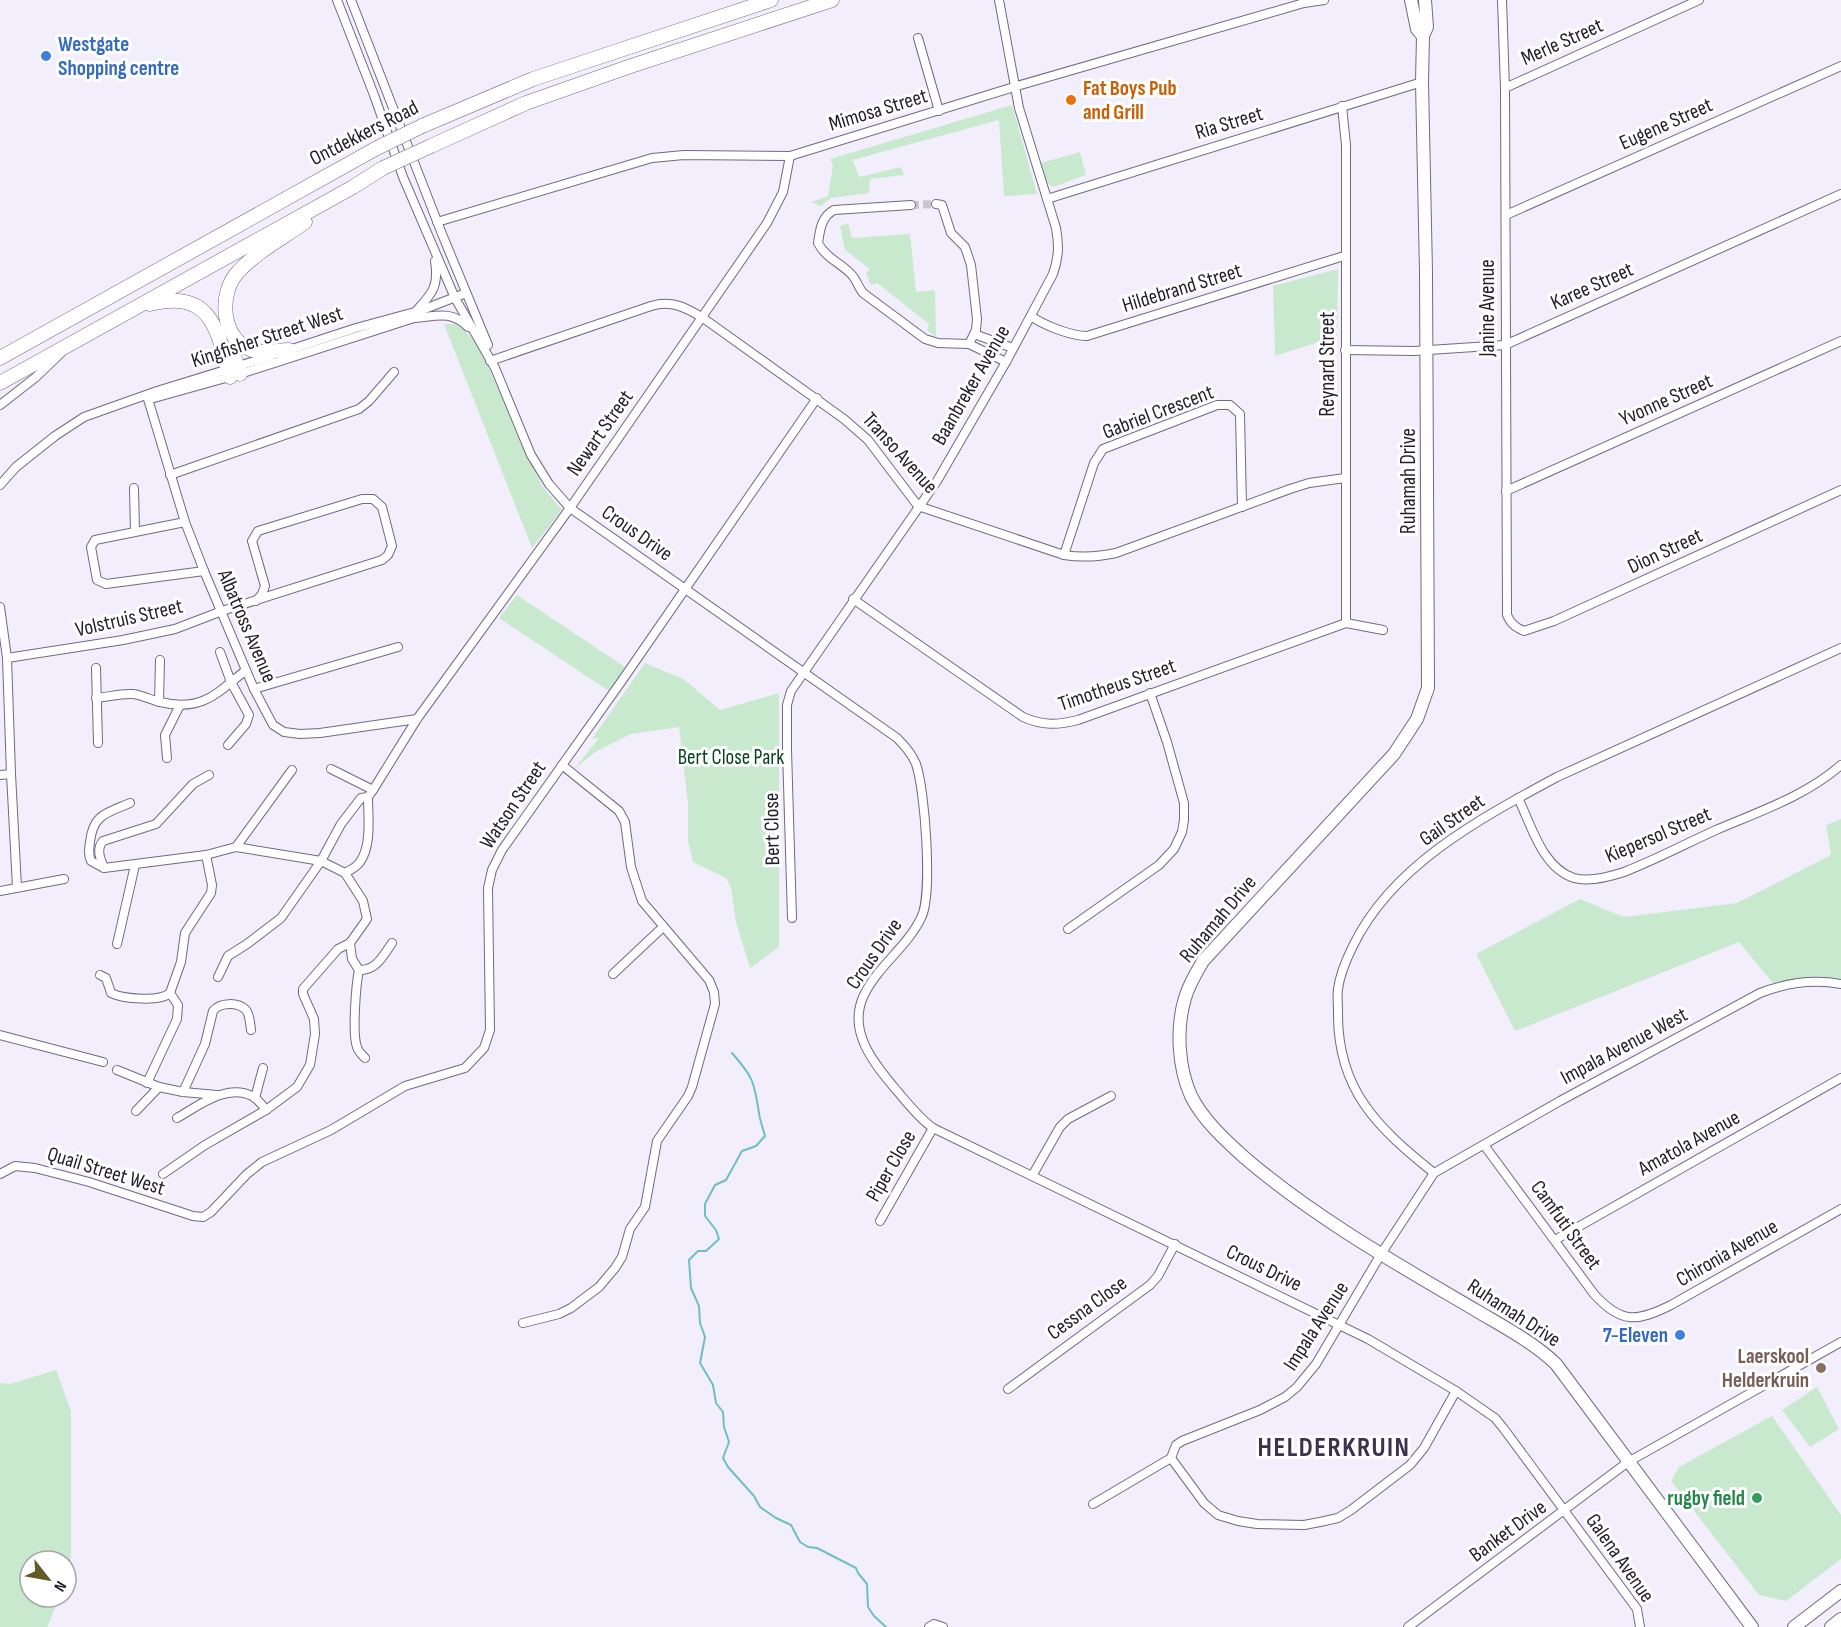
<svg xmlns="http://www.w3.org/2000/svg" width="1841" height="1627" viewBox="0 0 1841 1627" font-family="'Sofia Sans Condensed',sans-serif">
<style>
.green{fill:#c9e9ce}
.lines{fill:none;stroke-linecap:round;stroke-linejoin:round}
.stream{stroke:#6ebfc5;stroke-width:2}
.street-tunnel{stroke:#c9c4d2;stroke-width:8;stroke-dasharray:8 4;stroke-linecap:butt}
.street-casing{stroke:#736885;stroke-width:10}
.secondary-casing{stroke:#736885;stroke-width:14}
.primary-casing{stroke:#736885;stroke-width:15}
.street{stroke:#fff;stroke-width:8}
.secondary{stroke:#fff;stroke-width:12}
.primary{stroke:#fff;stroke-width:14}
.primary-bridge-casing{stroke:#736885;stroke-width:15;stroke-linecap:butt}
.primary-bridge{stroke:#fff;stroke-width:14}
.shop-dot{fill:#3f7fe0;stroke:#fff;stroke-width:2}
.food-dot{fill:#e8710a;stroke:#fff;stroke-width:2}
.education-dot{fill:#8d6e63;stroke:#fff;stroke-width:2}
.leisure-dot{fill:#2e9e5b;stroke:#fff;stroke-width:2}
.labels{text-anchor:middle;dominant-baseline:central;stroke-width:6;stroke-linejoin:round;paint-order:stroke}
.street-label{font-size:21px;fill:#211d29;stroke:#fff}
.shop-label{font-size:21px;font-weight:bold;fill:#366cbe;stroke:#fff;text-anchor:start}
.food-label{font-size:21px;font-weight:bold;fill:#c56008;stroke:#fff;text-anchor:start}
.park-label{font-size:21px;fill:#07431d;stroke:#fff}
.education-label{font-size:21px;font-weight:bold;fill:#785e54;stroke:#fff;text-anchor:end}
.leisure-label{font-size:21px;font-weight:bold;fill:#27864d;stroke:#fff;text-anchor:end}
.district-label{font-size:27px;font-weight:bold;letter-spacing:1.5px;fill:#3d324d;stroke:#fff}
</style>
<rect width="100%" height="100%" fill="#f3eefc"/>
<!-- green -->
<g class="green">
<path d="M1012 105 1037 194 1004 196 999 120 849 161H853L859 177 901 167 904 175 870 179 869 193 831 198 821 206 811 202 828 196 833 165 830 159Z"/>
<path d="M1080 152 1086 175 1053 187 1043 180 1041 163Z"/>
<path d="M848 223 852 238 910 234 916 292 935 290 936 337 927 330 929 324 877 283 871 285 866 273 870 269 845 250 840 226Z"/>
<path d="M1338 269 1337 336 1275 356 1273 286Z"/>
<path d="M444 324H460L480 349 542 486 562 510 532 548Z"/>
<path d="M517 595 625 667 609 691 499 618Z"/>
<path d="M645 663 685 680 720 710 779 693V947L750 968 736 922 731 888 726 878 693 862 688 841V803L679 727 631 734 595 752 574 769 599 738 592 739Z"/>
<path d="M1841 819V985L1776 987 1739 942 1515 1031 1476 954 1580 899 1624 917 1737 903 1831 855 1826 825Z"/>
<path d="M56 1370 71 1411V1573L66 1584V1561H30V1597H60L47 1627H0V1383L10 1384Z"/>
<path d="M1817 1387 1839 1429 1810 1447 1782 1410Z"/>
<path d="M1772 1416 1841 1515V1559L1786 1601 1759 1595 1671 1481 1679 1467Z"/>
</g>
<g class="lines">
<!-- stream -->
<path class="stream" d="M732 1053C754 1078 754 1082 759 1113 760 1121 763 1128 765 1136L756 1146 742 1151 726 1180 715 1185 705 1204V1216L716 1230 719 1239 706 1251H698L689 1260 691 1288 699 1306 700 1323 705 1337 700 1363 713 1385 716 1403 723 1412 724 1427 729 1442 723 1458 728 1467 754 1496 760 1507 776 1518 791 1525 800 1542 808 1547 817 1548 856 1568 858 1573 867 1584 868 1607 874 1616 886 1627"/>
<!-- street-tunnel -->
<path class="street-tunnel" d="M911 205 936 204"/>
<!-- street casing -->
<g class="street-casing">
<g id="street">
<path d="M337 0 374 95 403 177 455 298 495 368 531 455 549 484 570 508 897 738C905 746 912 754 916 764 925 789 933 896 921 918 907 947 878 966 864 995 846 1032 876 1066 898 1092 909 1105 919 1118 933 1128L1368 1339 1456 1391 1495 1418 1504 1429 1637 1609 1640 1627"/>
<path d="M351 0 442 234 488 345"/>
<path d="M1502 0 1505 88 1507 615C1511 624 1515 627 1524 631L1554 621 1841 490"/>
<path d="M918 38 939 111"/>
<path d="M1505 88 1699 0"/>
<path d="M1342 106 1346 145V623"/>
<path d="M1047 199 1422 82"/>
<path d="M911 205 834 210C821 217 820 230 818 243 826 258 839 262 850 273 856 278 858 287 863 293L925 339 938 343 969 344 976 330 977 319 971 265 965 247 951 233 942 205 936 204"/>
<path d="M1506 215 1841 66"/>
<path d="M437 222 652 158 684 155 790 156 1017 86 1304 3 1324 0"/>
<path d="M417 310C433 293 439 285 435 261"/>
<path d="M1031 316C1043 325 1071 336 1087 336L1344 256"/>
<path d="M415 318C437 316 451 310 468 327"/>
<path d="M974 334 1013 348"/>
<path d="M969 344 1006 362"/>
<path d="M1345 350 1414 351 1505 345 1841 194"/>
<path d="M286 351 356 328 422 310 466 293"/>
<path d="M490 361 651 306C672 300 685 307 703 318L844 419 868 440 918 506 1064 555C1083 558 1098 557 1116 553L1290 489 1309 483 1345 478"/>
<path d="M154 398 240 374 414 318"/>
<path d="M148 399 185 522 204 571 254 689 273 725 284 732 300 734 320 733 417 719"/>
<path d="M0 405 36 377 61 353"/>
<path d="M170 475 359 409 369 401 394 372"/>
<path d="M0 485 16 467 55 436 84 417 157 391 271 356"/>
<path d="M134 488 135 531"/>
<path d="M1506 491 1841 341"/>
<path d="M185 522 95 540 91 547 97 580 106 584 204 571"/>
<path d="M1064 555 1094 463 1103 449 1217 405H1230L1240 414 1242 507"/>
<path d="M853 599 1023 717C1043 726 1058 725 1078 720L1346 623 1383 630"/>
<path d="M0 607 7 658 11 774 17 887"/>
<path d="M220 652 231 682 249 715 246 724 228 745"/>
<path d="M7 658 123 640 175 629 222 611 382 560 388 555 392 546 382 507 373 499H362L258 531 252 541 265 586 262 594 256 601"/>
<path d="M96 668 98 743"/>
<path d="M254 689 398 647"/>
<path d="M96 698C108 697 121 693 133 694 142 695 151 700 160 702 202 712 216 694 246 670"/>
<path d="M159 702 160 660"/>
<path d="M167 758 165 735 180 705"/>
<path d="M331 769 373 790"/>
<path d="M0 775 11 774"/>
<path d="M1518 798C1531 824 1542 868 1574 878 1589 882 1609 877 1624 872 1655 860 1685 844 1716 830 1758 812 1806 796 1841 765"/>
<path d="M130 803C107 813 93 814 90 842 89 849 88 855 91 861L104 868 206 855 212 885 211 893 185 933 181 962 170 993 178 1005 177 1019 147 1083"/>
<path d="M236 847 292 770"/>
<path d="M104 868C100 858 96 849 103 841L156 824 193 784 209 775"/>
<path d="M345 873C350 870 357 867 360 862 372 845 368 816 368 797"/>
<path d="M0 891 64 879"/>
<path d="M792 918 787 750V705L791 691 937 481 1006 362 1053 274C1059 257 1059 245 1056 228L1019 108 999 0"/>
<path d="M1068 929 1159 865 1174 849 1182 832 1184 820V803L1167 742 1150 693"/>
<path d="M350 943 352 959 359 970C376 971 383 956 392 943"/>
<path d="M117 944 135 865"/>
<path d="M359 970C356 984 352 1034 357 1047 358 1051 362 1055 365 1058"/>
<path d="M613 974 663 927"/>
<path d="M100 975 106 978 111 993C123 999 160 1002 170 993"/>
<path d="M218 977 228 956 247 944 281 918 321 861 341 824 361 798 368 797 373 790 417 719 570 508 767 223 783 192 790 156"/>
<path d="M0 1035 103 1062"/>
<path d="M117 1070 159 1087 183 1092 217 1095"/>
<path d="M183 1092 205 1044 213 1011C220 1002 238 1002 246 1010 250 1015 250 1023 251 1030"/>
<path d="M255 1098 263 1068"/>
<path d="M136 1111 159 1087"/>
<path d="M177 1118C198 1106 227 1083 252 1096 258 1099 262 1105 266 1110"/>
<path d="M1484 1145 1594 1294C1621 1324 1637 1322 1671 1305L1841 1209"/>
<path d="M1434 1173C1378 1128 1337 1090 1338 1012 1338 1004 1337 996 1338 989 1340 974 1346 960 1353 946 1392 865 1481 818 1557 777L1841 648"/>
<path d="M0 1174 15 1166 35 1168 89 1182 193 1216 203 1217 211 1212 247 1174 262 1162 331 1130 405 1086 465 1068 484 1048 490 1030 488 888 492 870 502 850 621 682 817 398"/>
<path d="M163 1174 205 1145 266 1110 297 1087 310 1065 315 1034 314 1019 303 994V989L338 949 350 943 367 919 363 901 345 873 321 861 236 847 206 855"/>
<path d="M1032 1176 1060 1127 1068 1119 1111 1096"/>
<path d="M880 1221 933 1128"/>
<path d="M1555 1240 1841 1078"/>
<path d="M523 1323 559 1314 571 1308 599 1287 615 1268 622 1257 630 1229 645 1207 657 1141 688 1096 692 1087 715 1004 714 992 709 980 642 901 631 867 625 822 619 811 562 765"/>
<path d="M1008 1389 1150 1285 1158 1276 1175 1244"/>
<path d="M1171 1458 1204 1503 1218 1515 1238 1521 1257 1524 1304 1525 1320 1522 1338 1518 1351 1510 1410 1465 1424 1448 1456 1391"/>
<path d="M1093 1504 1171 1458 1176 1445 1182 1441 1260 1410 1285 1397 1297 1387 1316 1364 1381 1254 1434 1173 1560 1101 1760 993C1786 983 1813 979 1841 984"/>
<path d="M929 1627 934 1624 943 1627"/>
<path d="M1408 1627 1628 1462 1841 1342"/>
</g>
</g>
<!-- secondary casing -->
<g class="secondary-casing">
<g id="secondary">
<path d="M1411 0 1417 29 1423 36"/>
<path d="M1425 0 1427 27 1423 36 1422 82 1426 272 1428 688 1417 719 1394 754 1203 961C1196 973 1189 984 1185 998 1176 1028 1178 1067 1191 1096 1203 1120 1225 1140 1245 1158 1315 1218 1397 1264 1477 1311 1504 1327 1533 1342 1556 1364L1752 1627"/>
<path d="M1794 1627 1841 1591"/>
<path d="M1831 1627 1841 1619"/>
</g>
</g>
<!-- primary casing -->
<g class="primary-casing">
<g id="primary">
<path d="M422 126 533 79 771 0"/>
<path d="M431 146 526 103 628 67 832 0"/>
<path d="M150 304C211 289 217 328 230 377"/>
<path d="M232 350 240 374"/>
<path d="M289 350C278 350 263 354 252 350 221 340 218 293 238 272 256 252 283 238 305 222"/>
<path d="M0 358 377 148"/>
<path d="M0 383 353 187 383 168"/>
</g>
</g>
<!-- street -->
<use href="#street" class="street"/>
<!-- secondary -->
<use href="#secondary" class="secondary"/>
<!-- primary -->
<use href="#primary" class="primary"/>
<!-- primary-bridge casing -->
<g class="primary-bridge-casing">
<g id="primary-bridge">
<path d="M377 148 422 126"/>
<path d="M383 168 431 146"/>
</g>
</g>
<!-- primary-bridge -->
<use href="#primary-bridge" class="primary-bridge"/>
</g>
<!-- markers -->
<g class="shop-dot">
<circle cx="46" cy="56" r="6"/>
<circle cx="1680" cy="1335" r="6"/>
</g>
<circle class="food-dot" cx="1071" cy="100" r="6"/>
<circle class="education-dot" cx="1821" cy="1368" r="6"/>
<circle class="leisure-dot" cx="1757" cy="1498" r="6"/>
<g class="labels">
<!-- street labels -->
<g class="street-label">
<text transform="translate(1562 42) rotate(-24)">Merle Street</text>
<text transform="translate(878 110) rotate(-17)">Mimosa Street</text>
<text transform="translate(1229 123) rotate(-17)">Ria Street</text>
<text transform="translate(1666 124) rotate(-24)">Eugene Street</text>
<text transform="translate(364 133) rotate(-27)">Ontdekkers Road</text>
<text transform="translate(1592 286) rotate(-24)">Karee Street</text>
<text transform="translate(1182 288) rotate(-17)">Hildebrand Street</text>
<text transform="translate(1487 308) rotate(-90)">Janine Avenue</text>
<text transform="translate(267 337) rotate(-18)">Kingfisher Street West</text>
<text transform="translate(1327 364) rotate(-90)">Reynard Street</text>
<text transform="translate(971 385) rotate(-60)">Baanbreker Avenue</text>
<text transform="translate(1666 400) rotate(-24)">Yvonne Street</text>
<text transform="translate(1158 412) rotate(-21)">Gabriel Crescent</text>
<text transform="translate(600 433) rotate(-55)">Newart Street</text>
<text transform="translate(900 453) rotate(48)">Transo Avenue</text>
<text transform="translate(1408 481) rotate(-90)">Ruhamah Drive</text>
<text transform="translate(637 533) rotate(35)">Crous Drive</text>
<text transform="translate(1665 551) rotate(-25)">Dion Street</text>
<text transform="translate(129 618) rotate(-13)">Volstruis Street</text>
<text transform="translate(247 626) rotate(67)">Albatross Avenue</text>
<text transform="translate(1117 685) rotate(-19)">Timotheus Street</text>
<text transform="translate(513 805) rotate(-56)">Watson Street</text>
<text transform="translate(1452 820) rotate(-35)">Gail Street</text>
<text transform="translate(772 829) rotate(-91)">Bert Close</text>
<text transform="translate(1658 835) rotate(-23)">Kiepersol Street</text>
<text transform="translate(1218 919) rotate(-50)">Ruhamah Drive</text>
<text transform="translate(874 954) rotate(-55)">Crous Drive</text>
<text transform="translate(1624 1046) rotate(-28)">Impala Avenue West</text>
<text transform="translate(1689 1143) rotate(-29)">Amatola Avenue</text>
<text transform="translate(891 1166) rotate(-60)">Piper Close</text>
<text transform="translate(106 1171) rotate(17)">Quail Street West</text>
<text transform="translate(1566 1225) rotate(54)">Camfuti Street</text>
<text transform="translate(1727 1253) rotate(-30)">Chironia Avenue</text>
<text transform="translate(1264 1268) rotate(26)">Crous Drive</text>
<text transform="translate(1087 1308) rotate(-36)">Cessna Close</text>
<text transform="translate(1514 1313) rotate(33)">Ruhamah Drive</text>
<text transform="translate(1316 1326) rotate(-57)">Impala Avenue</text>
<text transform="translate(1508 1531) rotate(-36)">Banket Drive</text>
<text transform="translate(1620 1558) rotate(55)">Galena Avenue</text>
</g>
<!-- shop labels -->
<g class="shop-label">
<text x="58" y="44">Westgate<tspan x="58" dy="24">Shopping centre</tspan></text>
<text x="1668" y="1335" text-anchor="end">7-Eleven</text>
</g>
<!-- food labels -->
<g class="food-label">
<text x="1083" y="88">Fat Boys Pub<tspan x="1083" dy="24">and Grill</tspan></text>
</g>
<!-- park labels -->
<g class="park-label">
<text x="731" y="757">Bert Close Park</text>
</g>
<!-- education labels -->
<g class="education-label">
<text x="1809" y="1356">Laerskool<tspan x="1809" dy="24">Helderkruin</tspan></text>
</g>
<!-- leisure labels -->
<g class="leisure-label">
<text x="1745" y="1498">rugby field</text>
</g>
<!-- district labels -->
<g class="district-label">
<text x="1334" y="1448">HELDERKRUIN</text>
</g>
</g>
<!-- north arrow -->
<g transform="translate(48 1579) rotate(121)"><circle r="28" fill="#ffffff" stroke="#a6a5a9" stroke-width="1.5"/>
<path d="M0-4.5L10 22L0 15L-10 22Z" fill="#625b28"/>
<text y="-9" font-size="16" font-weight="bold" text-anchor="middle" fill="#211d29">N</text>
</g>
</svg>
